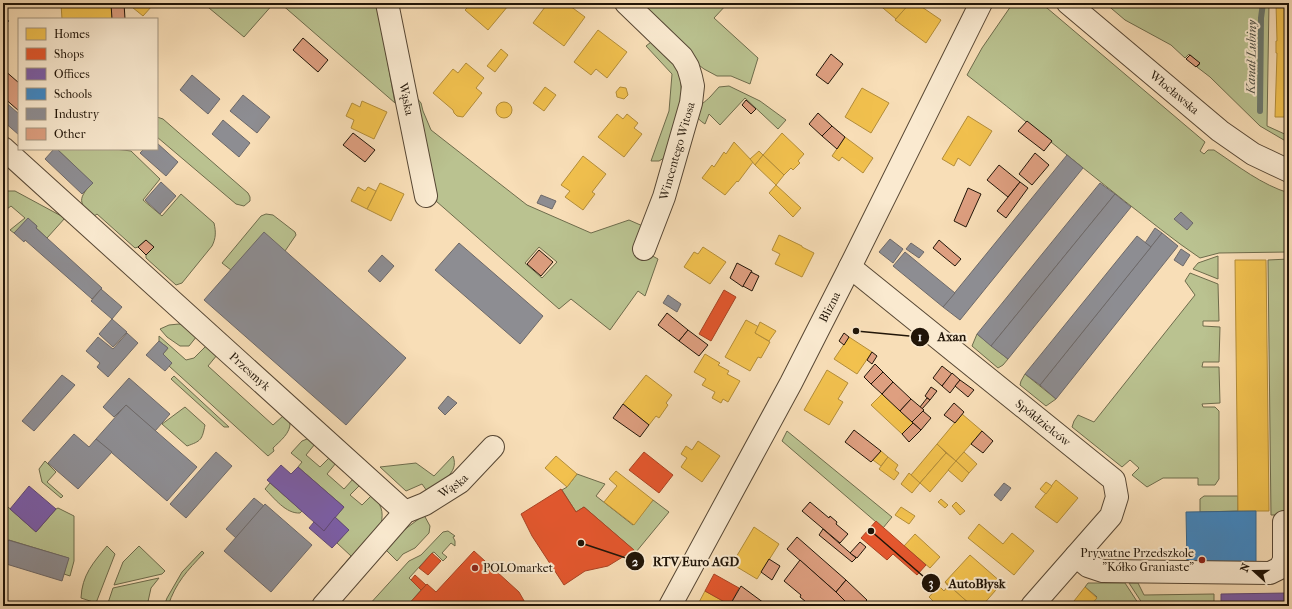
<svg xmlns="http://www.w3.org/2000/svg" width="1292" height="609" viewBox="0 0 1292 609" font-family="'IM FELL French Canon',serif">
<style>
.green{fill:#bac290;stroke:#6e6c4c;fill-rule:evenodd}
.homes{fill:#f2c14e;stroke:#b38d39}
.shops{fill:#e4572e;stroke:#aa4323}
.offices{fill:#7b5ea7;stroke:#604877}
.schools{fill:#3f88c5;stroke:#36668c}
.industry{fill:#8d8d92;stroke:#6d6969}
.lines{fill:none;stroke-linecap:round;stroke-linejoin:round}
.stream{stroke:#6c796f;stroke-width:6}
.building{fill:#de9f80;stroke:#211508}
.minor-casing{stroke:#574734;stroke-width:24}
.tertiary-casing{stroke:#574734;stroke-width:24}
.minor{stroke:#faead0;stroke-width:22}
.tertiary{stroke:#faead0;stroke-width:22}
.poi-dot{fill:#8f2418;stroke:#faead0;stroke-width:1.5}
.labels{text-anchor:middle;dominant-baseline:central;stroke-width:4;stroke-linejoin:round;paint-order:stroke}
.street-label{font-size:12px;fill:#211508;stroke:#faead0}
.poi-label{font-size:12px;fill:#211508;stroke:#faead0;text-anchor:end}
.water-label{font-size:13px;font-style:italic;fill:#4d4f44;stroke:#faead0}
.leader{fill:none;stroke:#211508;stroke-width:1.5}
.callout-dot{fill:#211508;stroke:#faead0;stroke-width:1.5}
.mark-label{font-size:12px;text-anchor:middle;font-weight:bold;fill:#fff}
.callout-label{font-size:13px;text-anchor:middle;font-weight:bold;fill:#211508;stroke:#faead0;stroke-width:4;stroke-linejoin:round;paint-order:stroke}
</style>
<rect width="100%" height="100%" fill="#f8deb7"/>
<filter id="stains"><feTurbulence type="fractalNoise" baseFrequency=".005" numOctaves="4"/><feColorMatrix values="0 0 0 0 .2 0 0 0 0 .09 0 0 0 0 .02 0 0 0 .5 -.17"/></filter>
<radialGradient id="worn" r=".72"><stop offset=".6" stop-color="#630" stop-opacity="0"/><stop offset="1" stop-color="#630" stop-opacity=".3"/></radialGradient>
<!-- green -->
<g class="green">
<path d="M203 3H274L244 37Z"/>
<path d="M280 3H377L395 103Z"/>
<path d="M636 3H728L714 18 758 58 750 84 731 76H717L704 69 687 56Z"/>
<path d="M1013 3H1039L1047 8 1205 142 1200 151 1204 154 1208 150H1214C1238 166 1262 185 1289 193V252L1219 253 1200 258C1173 240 1148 219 1122 199 1070 158 1020 116 967 75L982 48Z"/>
<path d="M1105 3H1269L1267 126 1289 136V143L1260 126 1210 77 1197 67 1200 64 1189 54 1185 58 1171 45 1125 20Z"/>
<path d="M655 39 678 70 680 76 682 97 664 158 659 161H651L669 111 672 74 646 46Z"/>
<path d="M729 86 760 101 786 120 778 129 745 98 720 125 709 114 705 124C686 112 701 106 710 97 713 94 716 90 719 87Z"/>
<path d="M412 92 421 103 423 111 431 130 527 205 591 233 629 220 645 227 647 253 658 259 645 296 638 291 610 330 571 299 559 309 436 201ZM539 247 557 262 542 278 525 263Z"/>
<path d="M157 117 163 119 248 193 250 197V201L244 206 236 204 157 137Z"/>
<path d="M57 149H115L131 151 160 179 143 200 162 216 181 194 214 223C216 232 216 238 212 246L182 283 176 285 146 258V240L138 247 135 248 97 214 93 217C78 202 78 199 92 183Z"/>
<path d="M7 191H15L65 218 47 238 36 228 37 226 28 219 14 233 10 230 25 218 11 206 3 212V193Z"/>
<path d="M266 214 273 215 295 232 296 235 285 251 231 270 222 263 261 216Z"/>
<path d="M1218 256V279L1193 269 1198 263Z"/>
<path d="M1289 259V515H1271L1268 260Z"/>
<path d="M1190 273 1218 284 1219 321H1203V326L1220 327 1219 362H1203L1202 367H1219L1220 403 1202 404 1203 407H1215L1219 411V479L1215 485H1198V478H1163L1147 487 1132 475 1139 468 1130 460 1122 467 1072 427 1074 421 1078 415 1094 422 1195 295 1185 281Z"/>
<path d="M179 324 183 325 197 336 189 346H180L167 337 160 329 169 325Z"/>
<path d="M977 334 1008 359 1003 365 998 368 972 346Z"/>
<path d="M159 336 186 360 194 358 207 345 217 355 208 366 273 425 283 416 290 422C291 433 280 441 273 448L274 451 268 456 169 366 172 363 163 354 168 348 159 341Z"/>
<path d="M1025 374 1056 399 1046 406 1020 385 1021 381Z"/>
<path d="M174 376 229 427H224L171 379Z"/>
<path d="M185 407 205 425C202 440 201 441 187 446L162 424Z"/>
<path d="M787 431 892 517 883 528 782 441Z"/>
<path d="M307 439 311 440 315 444 306 455 320 467 329 458 331 457 336 463 327 474 344 489 353 479H355L359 484V486L350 495 362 505 372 495C381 504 384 511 381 524L342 571 339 570 351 556 337 543 348 530 335 517 344 507 298 467 302 462 291 453 302 441Z"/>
<path d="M453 456C460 474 439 483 427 491L422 484 406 491 380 467 416 463 434 476Z"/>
<path d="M45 461 56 472 47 482 63 496 61 498 42 482 39 469Z"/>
<path d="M577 474 605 484 596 496 633 525 653 500 669 512 636 552 584 507 576 512 562 490 567 487Z"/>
<path d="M270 483 302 511 300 513C286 514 274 498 265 489Z"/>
<path d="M1204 496H1238V511L1200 512V499Z"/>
<path d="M8 507 36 532 56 509 58 508 74 516V561L70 576 64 574 68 558 9 540 3 559V512Z"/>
<path d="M424 515 430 526 429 533 415 548 403 554 397 561 386 550 400 533Z"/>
<path d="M448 531 455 536 453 537 455 541V546L451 543 442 553 447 557 443 561 434 552 432 553 409 578 421 590 407 606H368L409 561 421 555 441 534 443 532Z"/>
<path d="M107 546 115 554 96 603 81 598C82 575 93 563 107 546Z"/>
<path d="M139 546 165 571 162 574 114 585 123 562Z"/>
<path d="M202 551 204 553C187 571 176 582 168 606H164L167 598 182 572Z"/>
<path d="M159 578 151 588 147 606H107L113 588Z"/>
<path d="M1088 583H1125L1140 606H1090L1097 597 1085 587Z"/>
<path d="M1129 583H1138L1144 595 1214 594V606H1144Z"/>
</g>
<!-- homes -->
<g class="homes">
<path d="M111 3 112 19H62L61 4Z"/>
<path d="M127 3H148L152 6 143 16Z"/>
<path d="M465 3H505L508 6 488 30 465 10 469 6Z"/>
<path d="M548 3H566L585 17 564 46 533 23Z"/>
<path d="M877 3H903L907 7 896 19Z"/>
<path d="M910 3H916L941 20 926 43 895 20Z"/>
<path d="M1276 3H1289V117H1275L1277 53H1276V41H1277Z"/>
<path d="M598 30 627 52 607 78 596 69 591 75 574 62Z"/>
<path d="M501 49 508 55 495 72 487 66Z"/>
<path d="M466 63 484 78 476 88 482 93 463 117 457 116 454 113 453 110 433 93 453 69 458 73Z"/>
<path d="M545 87 556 95 544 111 533 103Z"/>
<path d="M620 87 626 88 628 95 624 99 617 97 616 92Z"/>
<path d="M862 88 889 103 871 133 845 117Z"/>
<path d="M362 101 387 112 374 139 351 128 354 120 346 116 352 103 360 107Z"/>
<circle cx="504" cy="110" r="8"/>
<path d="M617 114 623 119 627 114 638 123 634 128 642 134 624 157 598 137Z"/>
<path d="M968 116 992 131 970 166 958 158 954 166 942 159Z"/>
<path d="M782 133 804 154 798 161 800 163 793 170 791 168 784 175 763 155Z"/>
<path d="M845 137 873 158 863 173 842 157 839 161 832 156Z"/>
<path d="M734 142 753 162 738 182 737 181 725 195 702 178 712 165 714 167 724 152 726 154Z"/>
<path d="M759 151 763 155 755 165 750 159Z"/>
<path d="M763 155 784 175 776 185 755 165Z"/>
<path d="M583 156 606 174 592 192 595 194 583 210 565 197 570 191 561 185Z"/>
<path d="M380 183 404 194 391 221 367 209Z"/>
<path d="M776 185 801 208 793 217 769 193Z"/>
<path d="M358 187 365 191 368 187 376 191 367 209 351 201Z"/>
<path d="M779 235 802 246V247L814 253 802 277 775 264 780 254 772 250Z"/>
<path d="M703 247 726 262 710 284 684 267 694 252 698 254Z"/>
<path d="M1235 260H1266L1269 511H1238Z"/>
<path d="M746 320 759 327 755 333 770 342 761 358 758 357 750 371 725 357Z"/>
<path d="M760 322 776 331 769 341 755 333Z"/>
<path d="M849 337 872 352 857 374 834 359Z"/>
<path d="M705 354 720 363 718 365 729 371 727 374 740 381 728 402 723 399 721 403 712 398 715 392 702 385 706 379 694 372Z"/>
<path d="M827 370 848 383 838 399 843 402 829 425 804 410Z"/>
<path d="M646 375 672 395 666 403 668 405 659 418 656 416 649 425 623 404Z"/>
<path d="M882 394 913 423 902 434 871 405Z"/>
<path d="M962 414 982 431 956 461 937 444Z"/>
<path d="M698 441 720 456 702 482 681 467 687 458 681 454 686 446 692 450Z"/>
<path d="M937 444 946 453 920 483 911 475Z"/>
<path d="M881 451 888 457 881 466 873 460Z"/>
<path d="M964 452 977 464 969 473 956 461Z"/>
<path d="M946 453 956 461 930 492 920 483Z"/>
<path d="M556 456 577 474 567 487 545 468Z"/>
<path d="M888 457 898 465 895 470 899 473 894 480 879 469Z"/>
<path d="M956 461 969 473 962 482 948 470Z"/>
<path d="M616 471 653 500 634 525 604 502 617 486 609 479Z"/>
<path d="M909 473 920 483 912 493 901 484Z"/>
<path d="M1056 480 1078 498 1057 523 1035 507Z"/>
<path d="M1046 482 1052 486 1046 494 1040 489Z"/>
<path d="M941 499 948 505 945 508 938 502Z"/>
<path d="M956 502 965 511 960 515 952 506Z"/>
<path d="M901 507 915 516 909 524 895 515Z"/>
<path d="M979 524 1003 544 1012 533 1034 551 1014 575 968 538Z"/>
<path d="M754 527 779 544 757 579 732 564Z"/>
<path d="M915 534 940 557 930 568 904 546Z"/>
<path d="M970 555 1002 583 982 606H972L945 582Z"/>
<path d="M945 582 972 606H931L934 602 929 597 939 586 944 591 948 586Z"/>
<path d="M1085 587 1097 598 1090 606H1080L1074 601Z"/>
<path d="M705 591 730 605 731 606H697Z"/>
</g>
<!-- shops -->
<g class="shops">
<path d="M724 290 736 297 711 341 699 334Z"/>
<path d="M644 452 673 475 659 493 629 470Z"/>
<path d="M561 489 576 512 584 507 634 550 608 566 585 571 564 585 532 536 521 514Z"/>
<path d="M876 521 926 565 917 575 893 554 887 560 861 538Z"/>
<path d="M474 551 519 592 527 606H407L427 584 436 592Z"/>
<path d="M432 553 441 561 428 575 419 568Z"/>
<path d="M714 574 739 588 730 605 705 591Z"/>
<path d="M415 575 426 585 421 590 411 580Z"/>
</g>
<!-- offices -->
<g class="offices">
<path d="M281 465 291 474 298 467 344 507 324 531 267 480Z"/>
<path d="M29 486 56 509 36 532 10 509Z"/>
<path d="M335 517 349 530 332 548 309 528 314 522 324 531Z"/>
<path d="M1289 593V606H1221V594Z"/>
</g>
<!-- schools -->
<path class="schools" d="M1256 511V562H1187L1186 512Z"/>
<!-- industry -->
<g class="industry">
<path d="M3 15 9 21 3 27Z"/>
<path d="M192 75 220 99 208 114 180 90Z"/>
<path d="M243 95 270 117 257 133 230 111Z"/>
<path d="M3 100 19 114V135L3 121Z"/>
<path d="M223 120 250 143 239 157 212 134Z"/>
<path d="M157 143 178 162 166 176 140 153 144 149H157Z"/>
<path d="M54 149H57L93 183 82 194 45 159Z"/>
<path d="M1067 155 1083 168 960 320 943 307Z"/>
<path d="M161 182 176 196 160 214 145 200Z"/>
<path d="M1100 183 1115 194 991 346 977 334Z"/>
<path d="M1115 194 1131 207 1008 359 991 346Z"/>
<path d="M541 195 556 201 552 209 537 203Z"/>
<path d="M1181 212 1193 223 1187 230 1174 219Z"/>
<path d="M28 218 37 226 36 228 102 288 92 299 25 240 24 242 14 233Z"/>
<path d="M1155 228 1162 233 1151 247 1145 243Z"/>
<path d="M264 232 406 358 346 425 204 300Z"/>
<path d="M1162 233 1178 246 1056 399 1040 385Z"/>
<path d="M1137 236 1151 247 1040 385 1025 374Z"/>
<path d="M890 239 903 249 893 263 879 252Z"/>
<path d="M459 243 543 316 520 344 435 270Z"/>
<path d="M911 243 924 252 919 258 906 249Z"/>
<path d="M1181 249 1190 255 1183 266 1174 260Z"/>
<path d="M905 252 955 293 943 307 893 266Z"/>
<path d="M382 255 394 266 380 282 368 271Z"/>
<path d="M101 289 122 307 112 319 91 301Z"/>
<path d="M668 295 681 304 677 312 663 303Z"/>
<path d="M112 319 127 332 113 347 99 334Z"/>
<path d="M127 333 138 343 108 377 97 367 100 363 86 351 98 337 113 349Z"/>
<path d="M159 341 168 348 163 354 172 363 165 371 146 355Z"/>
<path d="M62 375 75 385 34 431 22 421Z"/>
<path d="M129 378 170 414 155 431 126 405 114 417 103 407Z"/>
<path d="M448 396 457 403 445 415 438 408Z"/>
<path d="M126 405 197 467 167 501 96 439Z"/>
<path d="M74 434 89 447 96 439 112 452 78 489 48 463Z"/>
<path d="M216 452 232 466 186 518 170 504Z"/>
<path d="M1004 483 1011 488 1001 501 994 495Z"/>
<path d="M254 498 264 506 236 538 226 529Z"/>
<path d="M265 504 312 545 271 592 224 551Z"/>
<path d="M8 540 69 558 62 581 3 563Z"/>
</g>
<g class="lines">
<!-- stream -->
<path class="stream" d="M1260 111 1261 18 1263 3"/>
</g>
<!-- building -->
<g class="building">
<path d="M124 3 125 19H112L111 4Z"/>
<path d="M303 38 328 60 318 72 293 50Z"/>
<path d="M831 54 843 64 828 84 816 75Z"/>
<path d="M1190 55 1200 63 1196 67 1186 59Z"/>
<path d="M3 69 19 83V111L3 97Z"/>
<path d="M746 100 756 109 751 114 742 105Z"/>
<path d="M818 113 832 126 822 136 809 124Z"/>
<path d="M1027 121 1052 141 1044 151 1018 131Z"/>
<path d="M832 126 845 137 837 149 822 136Z"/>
<path d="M353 133 375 150 365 162 343 145Z"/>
<path d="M1035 153 1049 165 1032 185 1019 174Z"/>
<path d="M999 165 1020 182 1008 197 987 180Z"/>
<path d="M1020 182 1028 188 1006 218 997 211Z"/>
<path d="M968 188 981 194 966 227 954 221Z"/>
<path d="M146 240 154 247 146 255 138 247Z"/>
<path d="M939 240 961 259 955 266 933 248Z"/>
<path d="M539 250 553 262 541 276 527 264Z"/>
<path d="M737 263 752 271 743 287 730 278Z"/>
<path d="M751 272 759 276 752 291 743 286Z"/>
<path d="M667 313 688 330 679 341 658 325Z"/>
<path d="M688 330 708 345 699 356 679 341Z"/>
<path d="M844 333 849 337 844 345 839 341Z"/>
<path d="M872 352 877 356 872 364 867 360Z"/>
<path d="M875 364 883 372 871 384 864 377Z"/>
<path d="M942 366 952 374 942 386 933 378Z"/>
<path d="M883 372 893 382 882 394 871 384Z"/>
<path d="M952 373 960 380 950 393 942 386Z"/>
<path d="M960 380 974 390 968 397 955 386Z"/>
<path d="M893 382 911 399 900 411 882 394Z"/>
<path d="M931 387 937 391 930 400 925 396Z"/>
<path d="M927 398 930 400 922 409 920 407Z"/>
<path d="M911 399 924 410 912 422 900 411Z"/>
<path d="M954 403 964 412 955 423 944 415Z"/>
<path d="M623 404 649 425 640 437 613 418Z"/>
<path d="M923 411 931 418 921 430 912 422Z"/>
<path d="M913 423 921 430 909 442 902 434Z"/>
<path d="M854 430 881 451 871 462 845 442Z"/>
<path d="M982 431 993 441 983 453 971 444Z"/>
<path d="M810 502 829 518 830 516 837 522 836 524 848 534 840 543 802 511Z"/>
<path d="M823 529 856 558 852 562 819 535Z"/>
<path d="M797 537 846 580 836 592 787 549Z"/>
<path d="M860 542 866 547 857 558 850 553Z"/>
<path d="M769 559 780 566 772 580 761 572Z"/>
<path d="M800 560 836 592 850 606H811L800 597 801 595 784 581Z"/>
<path d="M846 580 867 600 861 606H850L836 592Z"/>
<path d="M741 586 768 606H731L730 605Z"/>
</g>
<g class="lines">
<!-- minor casing -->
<g class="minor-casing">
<g id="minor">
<path id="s1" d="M387 3 426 196"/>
<path d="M626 3 682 57 688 67 691 77 693 86 691 103 664 197 644 249"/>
<path id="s2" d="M3 148 405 512"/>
<path id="s3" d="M850 267 1114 480 1117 497 1111 516 1032 606"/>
<path d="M1076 556 1088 566 1103 571 1270 573 1280 568 1284 560V522"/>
<path id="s4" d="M323 606 405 512 425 504 460 482 493 447"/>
</g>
</g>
<!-- tertiary casing -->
<g class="tertiary-casing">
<g id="tertiary">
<path id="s5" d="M1068 3 1220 131 1253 154 1289 171"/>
<path id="s6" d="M670 606 791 383 850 267 981 3"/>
</g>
</g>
<!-- minor -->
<use href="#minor" class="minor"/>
<!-- tertiary -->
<use href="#tertiary" class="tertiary"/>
</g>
<!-- markers -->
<g class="poi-dot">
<circle cx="1202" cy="560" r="4"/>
<circle cx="475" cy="568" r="4"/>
</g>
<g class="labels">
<!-- street labels -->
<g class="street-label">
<text stroke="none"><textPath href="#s5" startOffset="139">Włocławska</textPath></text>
<text stroke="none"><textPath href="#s1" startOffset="98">Wąska</textPath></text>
<text transform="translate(677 151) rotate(-74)">Wincentego Witosa</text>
<text stroke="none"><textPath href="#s6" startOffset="339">Blizna</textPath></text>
<text stroke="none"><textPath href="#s2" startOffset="333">Przesmyk</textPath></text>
<text stroke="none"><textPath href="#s3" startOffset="248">Spółdzielców</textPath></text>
<text stroke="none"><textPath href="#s4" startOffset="180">Wąska</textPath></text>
</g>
<!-- poi labels -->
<g class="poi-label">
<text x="1194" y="553">Prywatne Przedszkole<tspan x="1194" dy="14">"Kółko Graniaste"</tspan></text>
<text x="483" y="568" text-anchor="start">POLOmarket</text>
</g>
<!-- water labels -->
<g class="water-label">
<text transform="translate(1251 57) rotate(-89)">Kanał Lubiny</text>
</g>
</g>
<!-- callouts -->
<path class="leader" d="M856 331L920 337M581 543L635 561M871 531L931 583"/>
<g class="callout-dot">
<circle cx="856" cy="331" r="4"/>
<circle cx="581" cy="543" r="4"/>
<circle cx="871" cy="531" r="4"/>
<circle cx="920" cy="337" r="10"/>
<circle cx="635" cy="561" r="10"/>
<circle cx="931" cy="583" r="10"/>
</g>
<g class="mark-label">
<text x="920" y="341">1</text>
<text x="635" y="566">2</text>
<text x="931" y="587">3</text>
</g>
<g class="callout-label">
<text x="952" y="341">Axan</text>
<text x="696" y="566">RTV Euro AGD</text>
<text x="977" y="588">AutoBłysk</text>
</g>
<!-- margin -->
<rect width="1292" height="609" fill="none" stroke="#f8deb7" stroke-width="16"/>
<rect x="4" y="4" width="1284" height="601" fill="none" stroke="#211508" stroke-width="2"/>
<rect x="8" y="8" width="1276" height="593" fill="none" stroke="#211508"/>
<!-- legend -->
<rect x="18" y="18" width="140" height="132" fill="#faead0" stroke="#a39580"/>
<rect x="26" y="28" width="20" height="12" fill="#f2c14e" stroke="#a39580"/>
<text x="54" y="38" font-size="12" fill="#211508">Homes</text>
<rect x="26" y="48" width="20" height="12" fill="#e4572e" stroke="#a39580"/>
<text x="54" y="58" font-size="12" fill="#211508">Shops</text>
<rect x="26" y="68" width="20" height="12" fill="#7b5ea7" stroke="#a39580"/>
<text x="54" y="78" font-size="12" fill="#211508">Offices</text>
<rect x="26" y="88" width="20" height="12" fill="#3f88c5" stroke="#a39580"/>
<text x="54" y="98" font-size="12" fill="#211508">Schools</text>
<rect x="26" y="108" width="20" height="12" fill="#8d8d92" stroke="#a39580"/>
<text x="54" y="118" font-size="12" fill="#211508">Industry</text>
<rect x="26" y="128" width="20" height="12" fill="#de9f80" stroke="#a39580"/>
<text x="54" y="138" font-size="12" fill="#211508">Other</text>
<!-- north arrow -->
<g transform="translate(1254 571) rotate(291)" stroke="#faead0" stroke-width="3" paint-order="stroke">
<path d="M0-3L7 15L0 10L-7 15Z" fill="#211508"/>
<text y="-6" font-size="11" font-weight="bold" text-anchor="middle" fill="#211508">N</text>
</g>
<rect width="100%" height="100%" filter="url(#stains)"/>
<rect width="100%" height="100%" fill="url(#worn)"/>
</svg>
